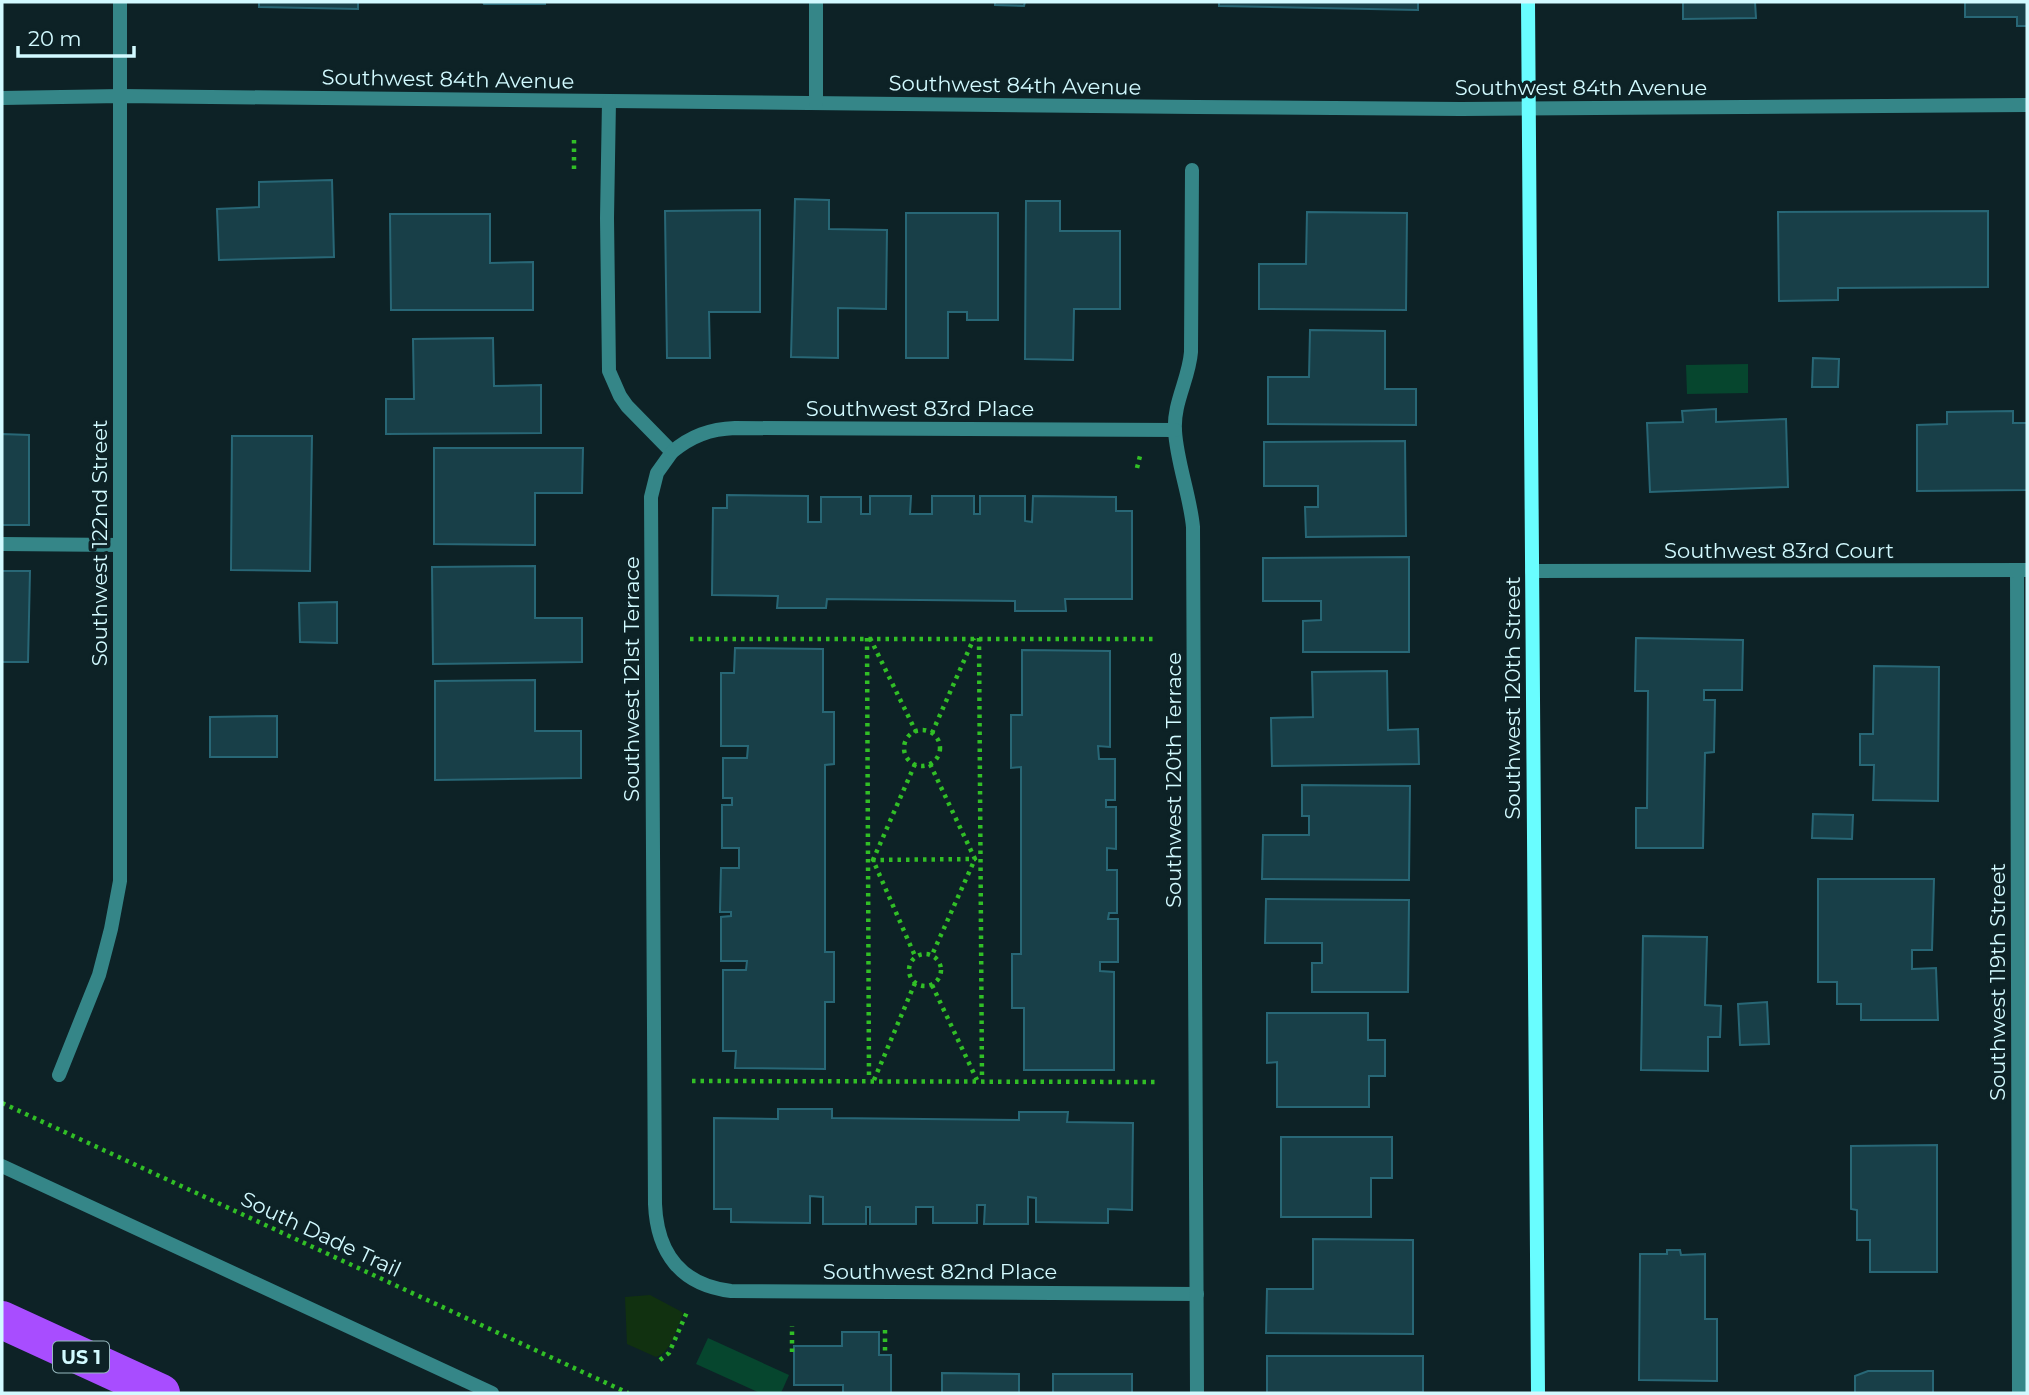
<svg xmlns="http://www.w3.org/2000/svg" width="2029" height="1395" viewBox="0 0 2029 1395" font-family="Montserrat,sans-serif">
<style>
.green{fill:#113110}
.water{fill:#06462e}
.building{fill:#183f48;stroke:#286776;stroke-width:2}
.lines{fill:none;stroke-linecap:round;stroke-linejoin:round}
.path{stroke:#31bf26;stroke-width:4.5;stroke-dasharray:3.5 5;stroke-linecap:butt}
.lane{stroke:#358688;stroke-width:14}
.street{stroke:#358688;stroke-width:14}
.secondary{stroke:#69fdff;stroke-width:14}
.highway{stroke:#a84dff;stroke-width:38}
.labels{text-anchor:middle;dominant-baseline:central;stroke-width:7;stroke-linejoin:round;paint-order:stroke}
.shield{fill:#0d2226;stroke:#97b9be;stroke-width:2}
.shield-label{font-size:19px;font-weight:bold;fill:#d2faff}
.street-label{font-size:21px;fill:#d2faff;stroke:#0d2226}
</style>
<rect width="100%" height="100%" fill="#0d2226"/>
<!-- green -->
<path class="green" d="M650 1295 682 1312 683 1314C677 1328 671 1353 656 1357L627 1344 625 1297Z"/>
<!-- water -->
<g class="water">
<path d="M1748 364V393L1687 394 1686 365Z"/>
<path d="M708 1338 789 1375 781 1393H760L696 1364Z"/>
</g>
<!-- building -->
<g class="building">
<path d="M259 2H358V9L259 7Z"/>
<path d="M483 2H545V4H484Z"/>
<path d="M995 2H1025L1024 6 995 5Z"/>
<path d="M1219 2H1418V10L1219 6Z"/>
<path d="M1683 2H1755L1756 18 1683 19Z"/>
<path d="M1965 2H2027V26H2017V17H1965Z"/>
<path d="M332 180 334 257 219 260 217 209 259 207V182Z"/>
<path d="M795 199 829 200V229L887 230 886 309 838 308V358L791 357Z"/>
<path d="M1026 201H1060V231H1120V309H1074L1073 360 1025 359Z"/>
<path d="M760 210V312H709L710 358H667L665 211Z"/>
<path d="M1988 211V287L1838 288V300L1779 301 1778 212Z"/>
<path d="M1307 212 1407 213 1406 310 1259 309V264H1306Z"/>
<path d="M906 213H998V320H967V312H948V358H906Z"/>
<path d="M390 214H490V263L533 262V310H391Z"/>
<path d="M1310 330 1385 331V389H1416V425L1268 424V377H1309Z"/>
<path d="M493 338 494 386 541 385V433L386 434V399H414L413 339Z"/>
<path d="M1813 358 1839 359 1838 387H1812Z"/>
<path d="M1716 409V422L1786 419 1788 487 1650 492 1647 423 1683 422 1682 411Z"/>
<path d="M2013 411V423H2027V490L1917 491V425L1947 424V412Z"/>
<path d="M2 434 29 435V525H2Z"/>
<path d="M232 436H312L310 571 231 570Z"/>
<path d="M1405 441 1406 536 1306 537 1305 507H1318V486H1264V442Z"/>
<path d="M434 448H583L582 493H535V545L434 544Z"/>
<path d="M727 495 808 496V522H821V497H861V514H870V496H911L910 514H932V496H974V514H980V496H1025V521L1032 522 1033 496 1116 497V511H1132V599H1065L1066 611H1015V601L827 599 826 608H777L778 596 712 595 713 508H727Z"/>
<path d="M1409 557V652H1303V621L1321 620V601H1263V558Z"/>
<path d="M535 566V618H582V662L433 664 432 567Z"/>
<path d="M2 571H30L28 662H2Z"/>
<path d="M337 602V643L300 642 299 603Z"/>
<path d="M1636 638 1743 640 1742 690H1704V700H1715L1714 752 1705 753 1703 848H1636V808H1647L1648 691H1635Z"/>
<path d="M735 648 823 649V712H834V764L825 765V952H834V1002H825V1069L735 1068 736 1051H723V970H746L747 961H721V917L731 916V912H720L721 868H739V848H722V805H732V798H723V758H747L748 746H721V673H734Z"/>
<path d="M1022 650 1110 651V747L1098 746 1099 759H1115V800H1106V807H1116V849L1107 848V870H1117V913H1109L1108 919H1118V962H1100V971L1114 972V1070H1024V1008H1012V954H1021V767L1011 768V715H1022Z"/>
<path d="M1874 666 1939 667 1938 801 1873 800 1874 765H1860V734H1873Z"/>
<path d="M1387 671 1388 730 1418 729 1419 764 1272 766 1271 718 1313 717 1312 672Z"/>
<path d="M535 680V731H581V778L435 780V681Z"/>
<path d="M277 716V757H210V717Z"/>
<path d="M1302 785 1410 786 1409 880 1262 879 1263 835H1309V816H1302Z"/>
<path d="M1813 814 1853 815 1852 839 1812 838Z"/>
<path d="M1818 879H1934L1932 950H1912V969L1936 968 1938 1020H1861V1004H1837V982H1818Z"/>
<path d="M1266 899 1409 900 1408 992H1312V963H1322V943H1265Z"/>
<path d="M1643 936 1707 937 1705 1005 1721 1006 1720 1037H1708V1071L1641 1070Z"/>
<path d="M1767 1002 1769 1044 1740 1045 1738 1004Z"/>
<path d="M1267 1013H1368V1040H1385V1076H1369V1107H1277V1062L1267 1063Z"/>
<path d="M778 1109H832V1118L1019 1120V1112H1068L1067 1122 1133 1123 1132 1210 1108 1209V1223L1036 1222V1198L1028 1197V1224H984L985 1205H977V1223H933V1207H916V1224H870V1207H866V1224H823V1197L810 1196V1223L731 1222V1209H714V1118L778 1119Z"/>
<path d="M1281 1137H1392V1178H1371V1217H1281Z"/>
<path d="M1937 1145V1272H1870V1240H1857V1210L1851 1209V1146Z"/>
<path d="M1313 1239 1413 1240V1334L1266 1333 1267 1289H1313Z"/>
<path d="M1667 1250H1680L1681 1255 1705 1254V1319H1717V1381L1639 1380 1640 1254H1667Z"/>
<path d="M842 1332H879V1355H891V1393H843V1385H794V1346H842Z"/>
<path d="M1267 1356H1423V1392L1267 1393Z"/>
<path d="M1868 1371H1933V1393H1855V1376Z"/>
<path d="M942 1373 1019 1374V1393H942Z"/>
<rect x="1053" y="1374" width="79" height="19"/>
</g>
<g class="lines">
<!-- path -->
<g class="path">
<path d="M574 140V171"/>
<path d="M1137 468 1140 456"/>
<path d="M867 638 869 1080"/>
<path d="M870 638 916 732"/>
<path d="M979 638 982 1080"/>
<path d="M690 639H1156"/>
<circle cx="922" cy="748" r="18"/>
<path d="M932 733 974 638"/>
<path d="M915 764 873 860 915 956"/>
<path d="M930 764 975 859 932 955"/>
<path d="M872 860 976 859"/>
<circle cx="925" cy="970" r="16"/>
<path d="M932 985 977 1080"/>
<path d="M874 1080 915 983"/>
<path d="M692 1081 1159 1082"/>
<path d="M2 1103 628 1393"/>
<path d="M885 1330V1353"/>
<path d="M792 1352V1326"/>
<path d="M660 1360 669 1353 687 1312"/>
</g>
<!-- lane -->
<g class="lane">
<path d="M2 544 120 545"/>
<path d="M2 1166 492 1393"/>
</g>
<!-- street -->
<g class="street">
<path d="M2 98 121 96 1196 107 1461 109 2027 105"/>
<path d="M609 101 607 218 609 371 620 396 627 406 672 452 657 473 651 497 655 1204C657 1253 681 1285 731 1291L1197 1294"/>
<path d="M816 103V2"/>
<path d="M1192 170 1191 352C1189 379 1173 403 1175 431 1177 463 1190 495 1193 527L1197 1393"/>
<path d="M672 452C691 436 710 429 735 428L1175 430"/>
<path d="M2017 570 2019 1393"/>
<path d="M1532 571 2027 570"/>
<path d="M59 1075 99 975 111 929 120 881V2"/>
</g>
<!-- secondary -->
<path class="secondary" d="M1528 2 1538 1393"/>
<!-- highway -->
<path class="highway" d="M2 1320 161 1393"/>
</g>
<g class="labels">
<!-- shield labels -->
<rect class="shield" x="53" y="1341.5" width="56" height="31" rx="5"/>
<g class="shield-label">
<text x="81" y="1357">US 1</text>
</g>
<!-- street labels -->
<g class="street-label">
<text transform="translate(448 79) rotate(1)">Southwest 84th Avenue</text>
<text transform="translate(1015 85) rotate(1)">Southwest 84th Avenue</text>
<text x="1581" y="87">Southwest 84th Avenue</text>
<text x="920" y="408">Southwest 83rd Place</text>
<text transform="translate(99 543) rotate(-90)">Southwest 122nd Street</text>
<text x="1779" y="550">Southwest 83rd Court</text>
<text transform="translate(631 679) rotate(-90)">Southwest 121st Terrace</text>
<text transform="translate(1512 698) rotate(-90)">Southwest 120th Street</text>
<text transform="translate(1173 780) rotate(-90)">Southwest 120th Terrace</text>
<text transform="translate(1997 982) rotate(-90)">Southwest 119th Street</text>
<text transform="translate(321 1234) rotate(25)">South Dade Trail</text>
<text x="940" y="1271">Southwest 82nd Place</text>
</g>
</g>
<!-- border -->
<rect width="2029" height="1395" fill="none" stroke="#d2faff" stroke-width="7"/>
<!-- scale -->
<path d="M18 46v10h116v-10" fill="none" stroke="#d2faff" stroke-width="3.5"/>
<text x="28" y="46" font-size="21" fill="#d2faff" stroke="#0d2226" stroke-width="5" paint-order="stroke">20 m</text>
</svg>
